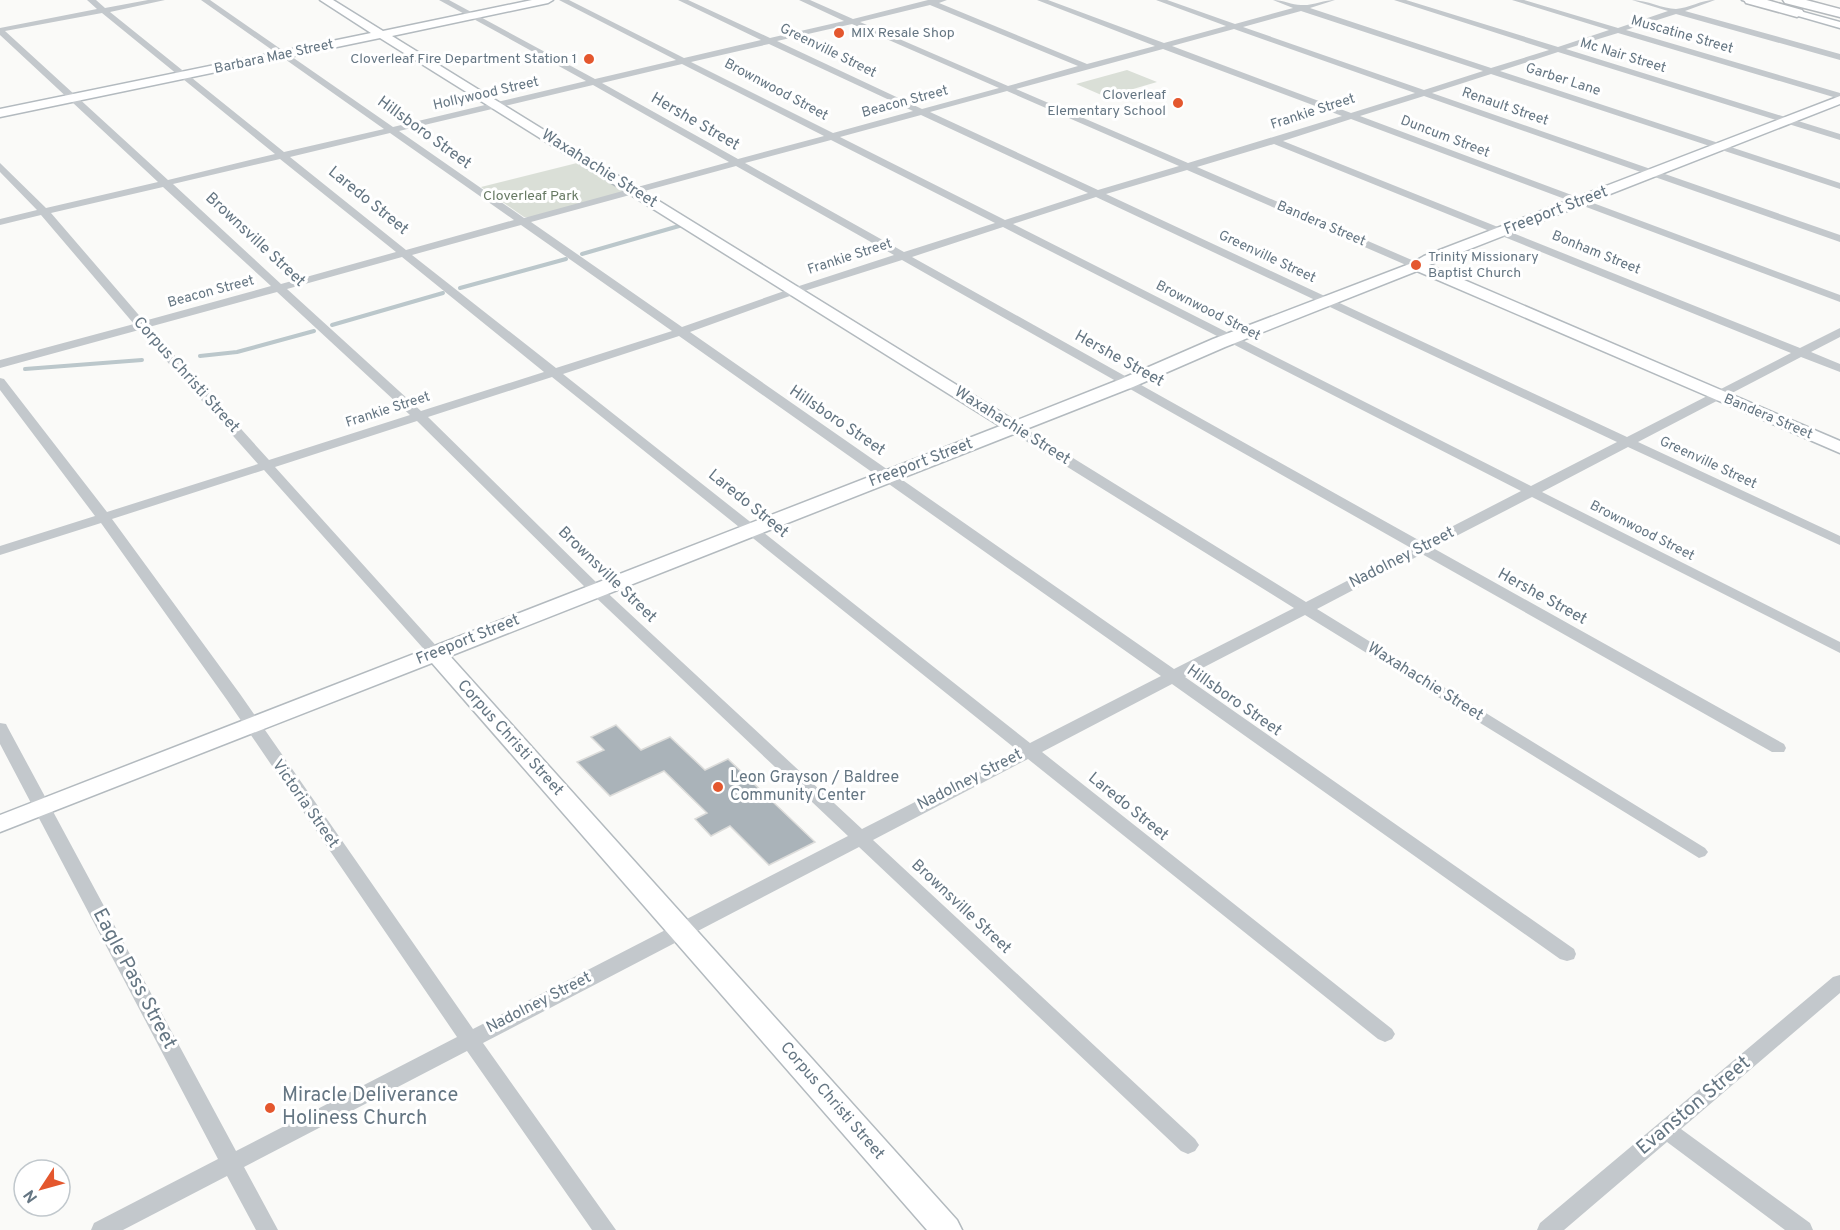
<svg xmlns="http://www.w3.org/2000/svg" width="1840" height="1230" viewBox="0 0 1840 1230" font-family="Overpass,sans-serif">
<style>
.green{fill:#dadfd7}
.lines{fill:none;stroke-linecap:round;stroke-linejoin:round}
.stream{stroke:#bbc7cb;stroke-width:4}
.building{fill:#aab3b9;stroke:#dcdcda;stroke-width:1.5}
.secondary-casing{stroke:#b3babf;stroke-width:3}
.highway-casing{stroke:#b4b9bd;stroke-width:3}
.street{fill:#c3c8cc;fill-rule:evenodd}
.secondary{fill:#fff;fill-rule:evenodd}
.highway{fill:#fff;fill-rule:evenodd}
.poi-dot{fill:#e4572e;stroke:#fff;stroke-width:2}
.labels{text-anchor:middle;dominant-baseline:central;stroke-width:6;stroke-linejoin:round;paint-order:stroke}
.far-poi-label{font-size:14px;fill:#657683;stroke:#fff;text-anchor:start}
.far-street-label{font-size:14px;fill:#657683;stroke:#fff}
.far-park-label{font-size:14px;fill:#687a64;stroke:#fff}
.street-label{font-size:16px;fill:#657683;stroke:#fff}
.poi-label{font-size:16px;fill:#657683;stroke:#fff;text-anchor:start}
.near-street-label{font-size:20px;fill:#657683;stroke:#fff}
.near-poi-label{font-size:20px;fill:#657683;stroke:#fff;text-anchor:start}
</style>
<rect width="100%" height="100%" fill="#fafaf8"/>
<!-- green -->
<g class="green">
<path d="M1127 70 1157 82 1106 97 1076 84Z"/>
<path d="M581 162 626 191 531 218 524 217 481 187Z"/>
</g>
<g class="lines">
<!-- stream -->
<g class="stream">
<path d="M582 254 686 224"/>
<path d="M460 288 566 259"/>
<path d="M332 325 443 293"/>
<path d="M200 356 237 352 314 331"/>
<path d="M25 369 142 360"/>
</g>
</g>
<!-- building -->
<path class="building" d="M616 725 641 750 670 737 705 770 728 759 815 842 769 865 730 826 711 836 695 819 707 813 664 771 610 796 577 762 604 750 591 737Z"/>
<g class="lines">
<!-- secondary casing -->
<g class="secondary-casing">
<g id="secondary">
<path d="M320 0H333L383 31 532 0H553L548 3 392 36 1015 421 1121 379 1213 339 1412 263 1424 256 1840 96V104L1429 265 1840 441V453L1417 271 1225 347 1133 387 450 656 957 1220 962 1230H927L432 663 0 832V815L1000 426 380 38 0 117V109L371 33Z"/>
<path d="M1742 0H1760L1840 22V28Z"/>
</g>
</g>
<!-- highway casing -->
<g class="highway-casing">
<g id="highway">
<path d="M1744 0H1767L1802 10 1804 13 1797 17 1746 3Z"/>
<path d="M1783 0H1806L1840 9V17L1785 3Z"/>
</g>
</g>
<!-- street -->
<g class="street">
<path d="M87 0H96L105 8 148 0H165L110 12 284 152 384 129 201 0H210L393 127 586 81 439 0H449L595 79 676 60 559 0H569L684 58 761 40 678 0H688L770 38 844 21 799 0H810L853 19 928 0H947L939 3 1087 64 1155 46 1037 0H1048L1164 43 1226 26 1156 0H1167L1235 24 1293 8 1273 0C1283 0 1292 5 1301 5 1312 6 1324 0 1335 0L1310 8 1491 68 1549 50 1394 0H1406L1558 47 1609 30 1512 0H1524L1618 28 1668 11 1632 0C1647 0 1663 9 1676 9 1689 8 1701 0 1715 0L1685 11 1840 54V60L1676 14 1626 30 1840 93V99L1618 33 1566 49 1840 134V140L1558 52 1500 71 1840 183V189L1491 74 1432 93 1840 235V242L1424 96 1360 116 1840 295V302L1351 119 1283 141 1800 348 1840 328V337L1811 352 1840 364V372L1801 357 1638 442 1840 536V545L1628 447 1542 492 1840 642V653L1532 497 1433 548 1784 744 1786 748 1784 752H1772L1422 554 1317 609 1705 848 1708 852 1705 856 1699 858 1305 615 1185 677 1574 949 1576 954 1574 959 1567 961 1560 959 1172 684 1042 752 1392 1029 1395 1034 1392 1039 1385 1042 1378 1039 1028 759 873 840 1195 1139 1199 1145 1195 1151 1188 1154 1181 1151 859 847 483 1043 616 1230H592L467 1051 244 1167 278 1230H256L227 1176 123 1230H91L94 1223 218 1159 0 744V723L6 724 8 728 236 1151 457 1037 227 700 101 523 0 555V546L95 516 0 390V378L4 379 107 512 258 464 139 330 0 368V360L134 324 41 215 0 225V219L37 210 0 172V163L46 208 158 182 0 35V28L97 9ZM930 5 1078 66 1008 86 860 22ZM1301 11 1483 71 1424 90 1243 27ZM102 13 275 154 168 180 5 31ZM852 24 999 88 922 109 777 41ZM1234 29 1415 93 1351 113 1172 46ZM769 44 913 111 833 133 691 62ZM1163 49 1342 116 1188 163 1016 89ZM682 64 824 136 738 159 602 83ZM593 85 729 162 524 218 399 131ZM1007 91 1179 166 1098 190 930 112ZM921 115 1088 193 1005 220 840 137ZM390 133 514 220 406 250 290 157ZM831 140 995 223 904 252 745 163ZM1274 144 1791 353 1627 437 1106 194 1187 170 1413 268H1421V264L1197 167ZM280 159 396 252 281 284 173 184ZM736 166 894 255 790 289 682 327 531 222ZM163 187 271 286 144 321 51 213ZM1096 197 1617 442 1531 486 1013 224ZM521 225 672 331 556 368 412 255ZM1003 227 1521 491 1422 542 912 257ZM402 257 544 372 421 411 287 289ZM902 260 1411 548 1306 602 1018 424H1008L1007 427 1008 430 1294 608 1174 669 690 332 798 293ZM277 292 410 415 269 460 149 327ZM679 336 1161 676 1030 743 563 374ZM552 377 1017 750 862 829 600 586 428 417ZM417 421 590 592 848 836 473 1029 240 694 112 519 264 470 430 656H440L443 653 440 650 275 467Z"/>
<path d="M1840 975V993L1681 1129 1810 1223 1813 1230H1785L1667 1142 1564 1230H1537L1540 1223 1833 977Z"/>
</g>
<!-- secondary -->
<use href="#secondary" class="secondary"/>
<!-- highway -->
<use href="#highway" class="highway"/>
</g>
<!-- markers -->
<g class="poi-dot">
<circle cx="839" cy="33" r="6"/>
<circle cx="589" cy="59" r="6"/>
<circle cx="1178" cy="103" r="6"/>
<circle cx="1416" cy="265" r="6"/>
<circle cx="718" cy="787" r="6"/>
<circle cx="270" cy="1108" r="6"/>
</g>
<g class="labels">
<!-- far-poi labels -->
<g class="far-poi-label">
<text x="851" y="33">MIX Resale Shop</text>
<text x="577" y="59" text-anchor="end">Cloverleaf Fire Department Station 1</text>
<text x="1166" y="95" text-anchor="end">Cloverleaf<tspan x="1166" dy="16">Elementary School</tspan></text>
<text x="1428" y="257">Trinity Missionary<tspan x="1428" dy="16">Baptist Church</tspan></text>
</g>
<!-- far-street labels -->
<g class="far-street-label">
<text transform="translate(1682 35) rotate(16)">Muscatine Street</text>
<text transform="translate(828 51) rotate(26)">Greenville Street</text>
<text transform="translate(1623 56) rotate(17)">Mc Nair Street</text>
<text transform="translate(274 57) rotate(-12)">Barbara Mae Street</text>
<text transform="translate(1563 80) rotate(18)">Garber Lane</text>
<text transform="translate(776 90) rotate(28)">Brownwood Street</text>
<text transform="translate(486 94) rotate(-13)">Hollywood Street</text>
<text transform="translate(905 102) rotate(-15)">Beacon Street</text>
<text transform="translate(1505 107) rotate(19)">Renault Street</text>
<text transform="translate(1313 112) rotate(-18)">Frankie Street</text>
<text transform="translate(1445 137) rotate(21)">Duncum Street</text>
<text transform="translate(1321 224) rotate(23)">Bandera Street</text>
<text transform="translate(1596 253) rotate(22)">Bonham Street</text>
<text transform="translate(850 257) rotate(-18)">Frankie Street</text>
<text transform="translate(1267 257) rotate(25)">Greenville Street</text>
<text transform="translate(211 292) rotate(-15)">Beacon Street</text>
<text transform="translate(1208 311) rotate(27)">Brownwood Street</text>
<text transform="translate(388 410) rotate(-18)">Frankie Street</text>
<text transform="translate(1768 417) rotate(23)">Bandera Street</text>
<text transform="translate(1708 463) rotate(25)">Greenville Street</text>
<text transform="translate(1642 531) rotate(27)">Brownwood Street</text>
</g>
<!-- far-park labels -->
<g class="far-park-label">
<text x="531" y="196">Cloverleaf Park</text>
</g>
<!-- street labels -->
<g class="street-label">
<text transform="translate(695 122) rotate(30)">Hershe Street</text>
<text transform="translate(424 133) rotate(36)">Hillsboro Street</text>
<text transform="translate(599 169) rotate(32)">Waxahachie Street</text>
<text transform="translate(368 201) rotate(39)">Laredo Street</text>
<text transform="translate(1556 211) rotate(-21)">Freeport Street</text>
<text transform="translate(255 240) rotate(43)">Brownsville Street</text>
<text transform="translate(1119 359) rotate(29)">Hershe Street</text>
<text transform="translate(186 375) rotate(48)">Corpus Christi Street</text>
<text transform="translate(837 421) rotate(34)">Hillsboro Street</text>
<text transform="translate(1012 426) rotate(32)">Waxahachie Street</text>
<text transform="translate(921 463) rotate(-21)">Freeport Street</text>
<text transform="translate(748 504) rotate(39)">Laredo Street</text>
<text transform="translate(1402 558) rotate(-27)">Nadolney Street</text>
<text transform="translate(607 575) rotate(44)">Brownsville Street</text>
<text transform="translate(1542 597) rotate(29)">Hershe Street</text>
<text transform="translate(468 640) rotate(-22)">Freeport Street</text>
<text transform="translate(1425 682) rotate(32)">Waxahachie Street</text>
<text transform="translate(1234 701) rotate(35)">Hillsboro Street</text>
<text transform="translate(510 738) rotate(48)">Corpus Christi Street</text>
<text transform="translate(970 780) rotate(-27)">Nadolney Street</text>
<text transform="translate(305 804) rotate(55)">Victoria Street</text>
<text transform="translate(1128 807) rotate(39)">Laredo Street</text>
<text transform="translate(961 907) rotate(43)">Brownsville Street</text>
<text transform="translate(539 1003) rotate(-27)">Nadolney Street</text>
<text transform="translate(832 1101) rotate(49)">Corpus Christi Street</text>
</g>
<!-- poi labels -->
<g class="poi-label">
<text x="730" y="778">Leon Grayson / Baldree<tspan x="730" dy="18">Community Center</tspan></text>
</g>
<!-- near-street labels -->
<g class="near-street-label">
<text transform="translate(134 979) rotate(62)">Eagle Pass Street</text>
<text transform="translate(1694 1106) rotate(-40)">Evanston Street</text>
</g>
<!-- near-poi labels -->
<g class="near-poi-label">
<text x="282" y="1096">Miracle Deliverance<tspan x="282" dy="23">Holiness Church</tspan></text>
</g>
</g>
<!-- north arrow -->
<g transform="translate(42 1188) rotate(234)"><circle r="28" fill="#ffffff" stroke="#c1c8cd" stroke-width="1.5"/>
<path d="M0-4.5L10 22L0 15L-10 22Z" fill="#e4572e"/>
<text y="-9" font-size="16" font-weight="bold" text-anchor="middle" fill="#657683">N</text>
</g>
</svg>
